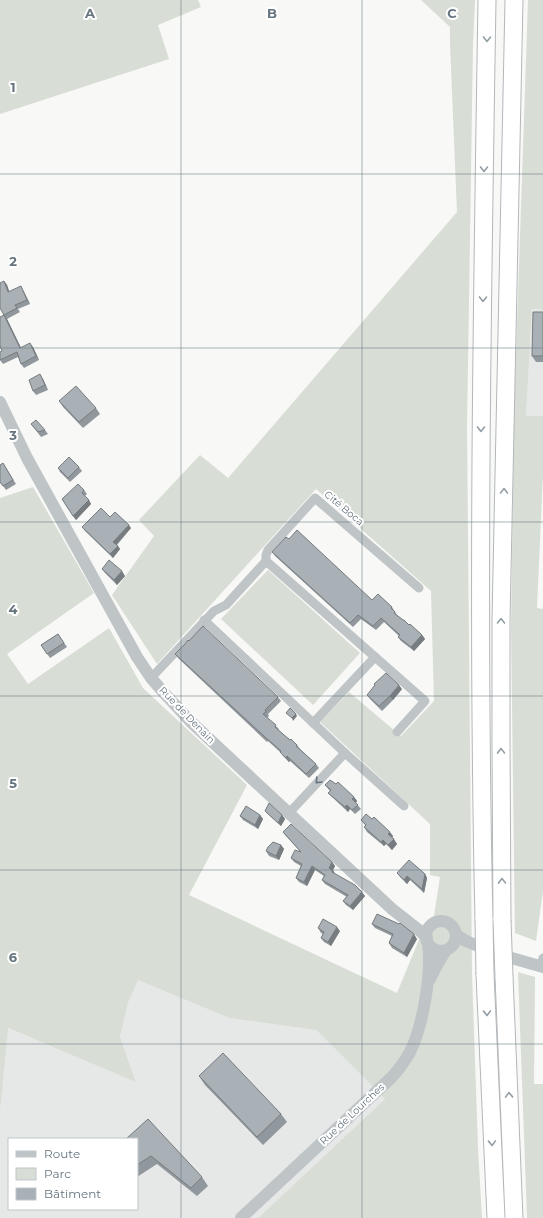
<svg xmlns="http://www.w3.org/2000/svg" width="543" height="1218" viewBox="0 0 543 1218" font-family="Montserrat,sans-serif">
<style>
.built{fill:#e6e7e7;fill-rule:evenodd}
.green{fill:#d8ddd5}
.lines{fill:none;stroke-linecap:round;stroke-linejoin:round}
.motorway-casing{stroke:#b3b7ba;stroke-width:19}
.minor{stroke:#bfc4c7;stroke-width:9}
.tertiary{stroke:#bfc4c7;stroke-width:12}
.motorway{stroke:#fff;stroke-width:17}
.motorway-bridge-casing{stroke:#b3b7ba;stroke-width:19;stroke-linecap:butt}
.motorway-bridge{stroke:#fff;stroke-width:17}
.wall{fill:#91989d}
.shaded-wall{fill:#767c7f}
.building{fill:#a9b1b6;stroke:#767c7f}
.oneway{stroke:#939ea5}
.oneway2{stroke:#65747f}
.grid{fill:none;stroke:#65747f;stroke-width:1;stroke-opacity:0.55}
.labels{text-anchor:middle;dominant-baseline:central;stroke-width:4;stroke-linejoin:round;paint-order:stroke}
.street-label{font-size:10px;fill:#65747f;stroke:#fff}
.grid-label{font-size:13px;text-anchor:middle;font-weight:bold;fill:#65747f;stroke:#fff;stroke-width:4;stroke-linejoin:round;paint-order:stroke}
</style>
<rect width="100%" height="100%" fill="#f8f8f6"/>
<!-- built -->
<g class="built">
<path d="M532 309 543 310V416H526Z"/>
<path d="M138 980 229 1018 316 1030 385 1099 258 1218H0V1112L7 1028 136 1081 120 1037 128 1003ZM9 1139H137V1209H9Z"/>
</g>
<!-- green -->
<g class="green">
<path d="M0 0H198L201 7 158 25 169 59 0 114Z"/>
<path d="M421 0H475L473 44 467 428 472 973 478 1148 482 1218H258L385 1099 316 1030 229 1018 138 980 128 1003 120 1037 136 1082 8 1028 0 1112V498L33 487 94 593 7 654 28 684 109 628 143 688 247 785 189 895 397 993 420 937 434 916 440 877 430 875V824L320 722 349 692 401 736 434 701 431 591 316 489 157 664 112 595 154 536 139 520 200 455 228 478 457 212 450 44V27Z"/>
<path d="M528 0H543V310L532 309 526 416H543V474L537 608 543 609V891L536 941 515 933 511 626 514 414Z"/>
<path d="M268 570 360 653 313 705 221 619Z"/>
<path d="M518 972 535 977 534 1084H543V1218H527Z"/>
</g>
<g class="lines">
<!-- motorway casing -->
<g class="motorway-casing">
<g id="motorway">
<path d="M484 920C477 614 482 307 487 0"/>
<path d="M502 920 501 741V619L514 0"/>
<path d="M485 974 496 1218"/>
<path d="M504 977 514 1218"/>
</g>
</g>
<!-- minor -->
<g class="minor">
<path d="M266 561V555L268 550 315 498 419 588"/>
<path d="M204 620 345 753 404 806"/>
<path d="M151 678 214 611 226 605 266 561 425 701 397 732"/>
<path d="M313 723 375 657"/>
<path d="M289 813 345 753"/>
<path d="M541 966 543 958"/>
</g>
<!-- tertiary -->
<g class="tertiary">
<path d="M0 402 27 458 137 657 151 678 165 694 191 722 392 909 420 931 427 938"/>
<circle cx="441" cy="936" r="15"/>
<path d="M456 935 466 941 497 954 543 967"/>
<path d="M430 979 438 963 446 950"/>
<path d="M241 1218 392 1077C399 1069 405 1061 410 1052 423 1026 432 972 428 944"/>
</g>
<!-- motorway -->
<use href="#motorway" class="motorway"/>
<!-- motorway-bridge casing -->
<g class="motorway-bridge-casing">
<g id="motorway-bridge">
<path d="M484 920 485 974"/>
<path d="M502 920 504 977"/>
</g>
</g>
<!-- motorway-bridge -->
<use href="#motorway-bridge" class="motorway-bridge"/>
</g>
<!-- wall -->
<g class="wall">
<path d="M4 281 7 285 9 292 21 286 30 304 18 309 20 312 7 319 21 348 33 347 39 360 24 368 21 364 18 357 3 364 0 360 2 351Z"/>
<path d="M543 312V362H536L532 356Z"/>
<path d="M43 379 48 390 36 395 33 391Z"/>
<path d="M59 401 96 408 100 414 83 428 63 407Z"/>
<path d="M31 424 45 430 48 434 41 437Z"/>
<path d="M3 463 16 484 6 490 0 482Z"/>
<path d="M79 467 82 471 70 482 60 472 58 468Z"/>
<path d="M84 490 87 494 85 496 91 504 76 520 62 499Z"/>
<path d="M110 517 131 528 117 545 120 549 113 558 85 531 82 527Z"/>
<path d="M272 552 372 600 392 607 397 615 422 635 425 639 414 651 401 641 398 637 399 636 384 622 376 630 361 619 353 627 275 556Z"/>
<path d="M102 569 125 576 117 585 105 573Z"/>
<path d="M58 634 67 647 50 658 41 645Z"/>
<path d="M175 654 278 697 281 701 268 714 269 716 267 718 279 729 278 730 290 740 297 745 300 749 316 764 319 768 309 778 290 761 289 762 283 756 280 752 268 741 267 742 178 658Z"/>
<path d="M402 689 393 700 382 711 370 699 367 695Z"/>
<path d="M336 784 354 797 357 801 356 803 361 809 355 814 350 809 348 812 332 797 328 793 330 791 325 785Z"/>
<path d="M265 811 282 815 285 819 281 826 268 814Z"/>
<path d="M260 815 263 819 258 829 243 820 240 816Z"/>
<path d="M372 819 393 836 392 838 397 844 392 850 386 844 384 846 367 832 364 827 366 826 361 820Z"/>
<path d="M283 832 332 862 335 866 333 870 335 874 365 896 353 910 346 905 343 901 347 897 325 884 322 880 324 876 315 870 307 886 299 882 296 878 301 866 294 862 291 858 300 851 286 836Z"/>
<path d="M281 845 284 849 279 860 269 856 266 851Z"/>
<path d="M397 873 425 874 427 878 424 893 410 880 407 884 400 877Z"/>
<path d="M372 924 417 939 407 957 392 948 389 943 392 936 375 928Z"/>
<path d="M318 928 340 931 331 946 324 942 321 938 323 934 321 933Z"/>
<path d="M199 1076 281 1114 287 1122 263 1145 205 1085Z"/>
<path d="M137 1139 202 1177 208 1186 197 1196 157 1164 137 1177Z"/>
</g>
<!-- shaded-wall -->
<g class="shaded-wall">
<path d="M4 281 7 285 11 296 8 292Z"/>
<path d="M21 286 30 304 27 300Z"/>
<path d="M4 315 7 319 23 352 20 348Z"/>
<path d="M30 343 33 347 39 360 36 356Z"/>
<path d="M40 374 43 379 48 390 45 385Z"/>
<path d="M89 500 91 504 76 520 73 516Z"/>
<path d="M129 525 131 528 116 545 113 542Z"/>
<path d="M118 546 120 549 113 558 110 554Z"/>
<path d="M122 571 125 576 117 585 114 580Z"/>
<path d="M422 635 425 639 414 651 411 647Z"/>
<path d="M399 685 402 689 393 700 390 696Z"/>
<path d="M296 714 297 716 293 721 292 718Z"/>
<path d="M287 756 290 761 289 762 286 758Z"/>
<path d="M354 797 357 801 355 804 352 799Z"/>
<path d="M347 805 350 809 348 812 345 807Z"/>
<path d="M260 815 263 819 258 829 255 825Z"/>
<path d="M282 815 285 819 281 826 278 823Z"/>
<path d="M390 832 393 836 391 838 388 834Z"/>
<path d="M394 839 397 844 392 850 388 845Z"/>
<path d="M383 840 386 844 384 846 381 842Z"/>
<path d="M281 845 284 849 279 860 276 856Z"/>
<path d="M332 862 335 866 333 870 335 874 334 876 329 868Z"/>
<path d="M312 866 315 870 307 886 304 882Z"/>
<path d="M425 874 427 878 424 893 422 889Z"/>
<path d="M407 876 410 880 407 884 404 880Z"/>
<path d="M362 892 365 896 353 910 350 906Z"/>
<path d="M337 927 340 931 331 946 328 942Z"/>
<path d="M414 934 417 939 407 957 404 953Z"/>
</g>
<!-- building -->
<g class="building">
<path d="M4 281 8 292 21 286 27 300 15 305 17 308 4 315 20 348 30 343 36 356 21 364 17 352 0 360V352L2 351 0 346V317L4 315 0 308V283Z"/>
<path d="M533 312H543V356H532Z"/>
<path d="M40 374 45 385 33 391 29 380Z"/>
<path d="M76 386 96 408 79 422 59 401Z"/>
<path d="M36 420 45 430 38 432 31 424Z"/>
<path d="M69 457 79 467 68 478 58 468Z"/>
<path d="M3 463 13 480 3 486 0 482V465Z"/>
<path d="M78 484 84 490 82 493 89 500 73 516 62 499Z"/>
<path d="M101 508 110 517 115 512 129 525 113 542 118 546 110 554 82 527Z"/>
<path d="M297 530 372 600 378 594 392 607 391 608 395 612 394 613 403 620H404L409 625 410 624 422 635 411 647 398 637 400 635 381 618 373 626 358 615 350 623 272 552 286 537 289 539Z"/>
<path d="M109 560 122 571 114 580 102 569Z"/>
<path d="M203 626 278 697 265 710 266 712 263 714 276 725 275 727 283 734 290 740 291 739 297 745 296 746 316 764 306 774 287 756 286 758 280 752 281 751 265 737 175 654 185 644 188 640 189 641Z"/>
<path d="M58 634 64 643 47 654 41 645Z"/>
<path d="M386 673 399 685 390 696 379 706 367 695 375 685 374 684Z"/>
<path d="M290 708 296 714 292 718 286 713Z"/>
<path d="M330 780 336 784 338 782 354 797 352 799 358 805 352 810 347 805 345 807 328 793 331 790 325 785Z"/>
<path d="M269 803 282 815 278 823 265 811Z"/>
<path d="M246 806 260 815 255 825 240 816Z"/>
<path d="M366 814 372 819 374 817 390 832 388 834 394 839 388 845 383 840 381 842 364 827 366 825 361 820Z"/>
<path d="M291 824 332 862 329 868 332 870V872L355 885 362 892 350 906 343 901 348 895 322 880 325 875 312 866 304 882 296 878 302 864 291 858 295 850 301 852 283 832Z"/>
<path d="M273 842 281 845 276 856 266 851 268 847Z"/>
<path d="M409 860 425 874 422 889 407 876 404 880 397 873Z"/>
<path d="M377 914 399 924 400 923 414 934 404 953 389 943 393 934 372 924Z"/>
<path d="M323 919 337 927 328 942 321 938 324 932 318 928Z"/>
<path d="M223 1053 281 1114 257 1137 199 1076Z"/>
<path d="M148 1119 202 1177 191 1188 151 1156 137 1165V1139H126Z"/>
</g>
<!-- one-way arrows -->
<defs><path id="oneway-chevron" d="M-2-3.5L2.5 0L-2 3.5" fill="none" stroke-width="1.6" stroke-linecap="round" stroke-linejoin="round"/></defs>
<g class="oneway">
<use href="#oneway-chevron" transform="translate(487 39) rotate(91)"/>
<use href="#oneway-chevron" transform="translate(484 169) rotate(91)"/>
<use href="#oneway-chevron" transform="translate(483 299) rotate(91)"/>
<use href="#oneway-chevron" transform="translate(481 429) rotate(91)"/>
<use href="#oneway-chevron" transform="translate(504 491) rotate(-89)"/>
<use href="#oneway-chevron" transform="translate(501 621) rotate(-89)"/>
<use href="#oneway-chevron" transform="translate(501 751) rotate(-91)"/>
<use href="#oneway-chevron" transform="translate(502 881) rotate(-91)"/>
<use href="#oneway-chevron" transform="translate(487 1013) rotate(88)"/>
<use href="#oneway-chevron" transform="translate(509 1095) rotate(-92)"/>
<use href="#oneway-chevron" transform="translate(492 1143) rotate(88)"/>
</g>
<use class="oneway2" href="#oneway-chevron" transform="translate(318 781) rotate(133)"/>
<!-- grid -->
<path class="grid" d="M181 0V1218M362 0V1218M0 174H543M0 348H543M0 522H543M0 696H543M0 870H543M0 1044H543"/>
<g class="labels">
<!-- street labels -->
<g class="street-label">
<text transform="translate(344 508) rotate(40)">Cité Boca</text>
<text transform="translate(187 715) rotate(46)">Rue de Denain</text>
<text transform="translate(352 1114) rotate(-43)">Rue de Lourches</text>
</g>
</g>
<g class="grid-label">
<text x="90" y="18">A</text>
<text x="272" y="18">B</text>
<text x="452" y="18">C</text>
<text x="13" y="92">1</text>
<text x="13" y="266">2</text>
<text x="13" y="440">3</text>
<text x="13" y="614">4</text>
<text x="13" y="788">5</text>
<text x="13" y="962">6</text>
</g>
<!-- legend -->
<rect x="8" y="1138" width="130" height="72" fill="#ffffff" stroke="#c1c7cc"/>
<rect x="16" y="1151" width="20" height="6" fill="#bfc4c7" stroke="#c1c7cc"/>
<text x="44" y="1158" font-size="12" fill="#65747f">Route</text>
<rect x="16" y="1168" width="20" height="12" fill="#d8ddd5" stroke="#c1c7cc"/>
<text x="44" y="1178" font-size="12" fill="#65747f">Parc</text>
<rect x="16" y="1188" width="20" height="12" fill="#a9b1b6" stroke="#c1c7cc"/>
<text x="44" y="1198" font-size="12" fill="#65747f">Bâtiment</text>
</svg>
